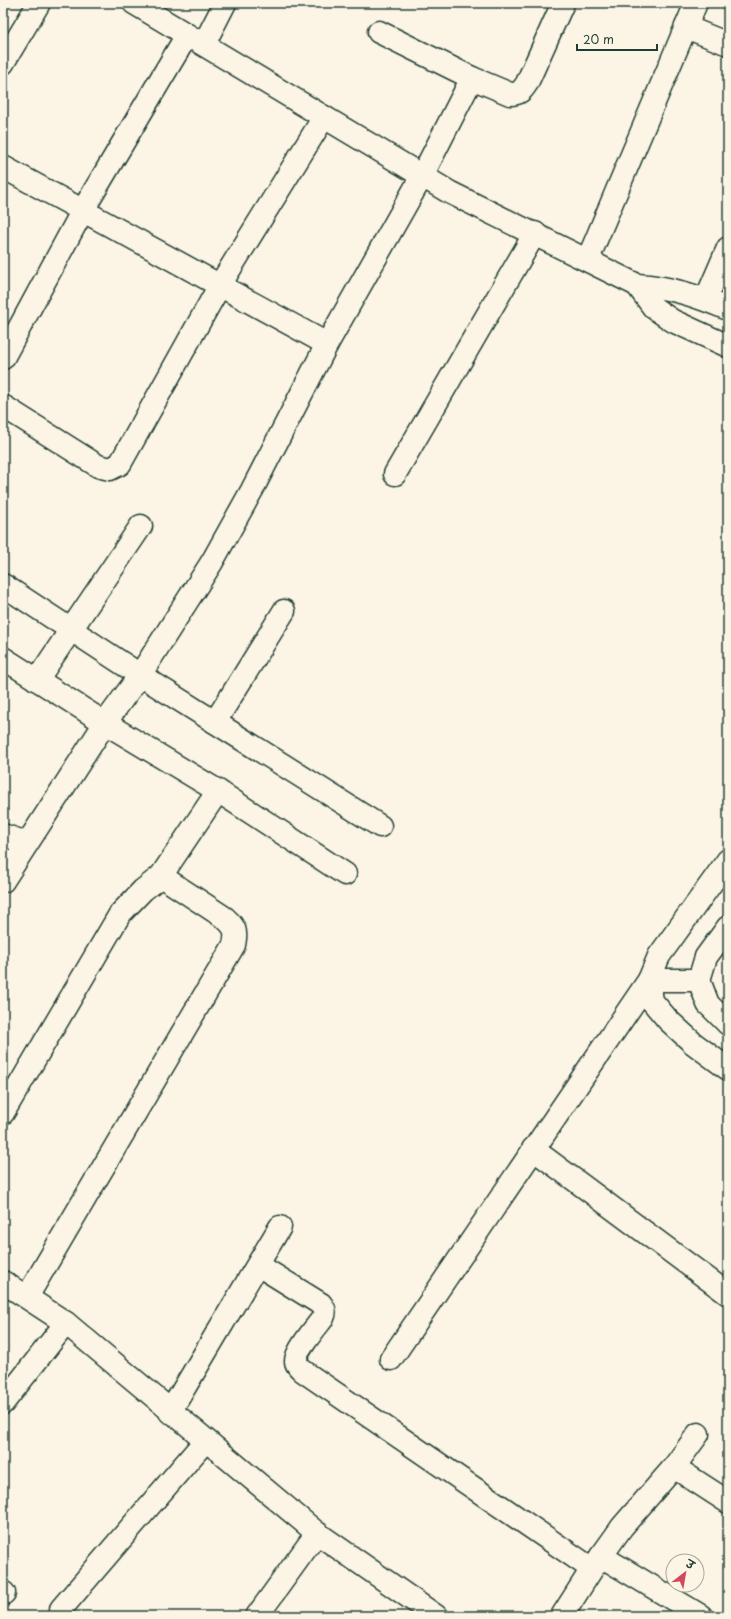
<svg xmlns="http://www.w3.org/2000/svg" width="731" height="1619" viewBox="0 0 731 1619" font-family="'Playpen Sans','Playpen Sans Deva',sans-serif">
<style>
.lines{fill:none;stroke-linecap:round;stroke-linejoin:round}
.minor-casing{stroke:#1f3d34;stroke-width:25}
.minor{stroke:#fcf5e5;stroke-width:22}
</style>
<rect width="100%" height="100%" fill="#fcf5e5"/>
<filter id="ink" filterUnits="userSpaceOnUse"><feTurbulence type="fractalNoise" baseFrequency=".025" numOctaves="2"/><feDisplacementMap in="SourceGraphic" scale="8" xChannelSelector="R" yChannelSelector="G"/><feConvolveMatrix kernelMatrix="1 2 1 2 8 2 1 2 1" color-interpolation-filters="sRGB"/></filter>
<g filter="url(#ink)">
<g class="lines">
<!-- minor casing -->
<g class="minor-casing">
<g id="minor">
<path d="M134 3 449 192 637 285C671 287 697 296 728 309"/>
<path d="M686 27 728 44"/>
<path d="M379 32 472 78"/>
<path d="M204 44 225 3"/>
<path d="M3 63 39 3"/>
<path d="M3 167 327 344"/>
<path d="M588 259 696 3"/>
<path d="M637 285 654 308 673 321 728 346"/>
<path d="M706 299 728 248"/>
<path d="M3 358 83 210 187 35"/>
<path d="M3 406 98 466 110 469 120 464 220 285 324 117"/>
<path d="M395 474 535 233"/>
<path d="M3 585 140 675 380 826"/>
<path d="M3 658 105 723 218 791 345 874"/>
<path d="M37 680 141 526"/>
<path d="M215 722 284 611"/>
<path d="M3 835 27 843"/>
<path d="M728 860 659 956 649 980 652 1001 668 1020 693 1043 728 1069"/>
<path d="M3 881 105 723 140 675 212 562 252 490 327 344 422 176 472 78 510 94C519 94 522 91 527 83L563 3"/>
<path d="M728 927 706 957 699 980 708 1004 728 1024"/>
<path d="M3 1113 120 914 143 890 161 876 218 791"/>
<path d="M533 1149 728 1294"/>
<path d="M258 1265 321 1304C325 1309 326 1312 323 1318 317 1326 295 1352 296 1361 296 1365 300 1368 303 1371L592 1569"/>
<path d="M3 1282 66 1323 317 1533 436 1616"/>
<path d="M27 1297 234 945C237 931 235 927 225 918L161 876"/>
<path d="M391 1359 649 980H699"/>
<path d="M3 1403 66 1323"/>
<path d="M170 1412 280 1227"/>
<path d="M674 1467 728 1502"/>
<path d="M601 1556 701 1616"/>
<path d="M3 1594 4 1593"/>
<path d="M61 1609 205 1441"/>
<path d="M257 1616 317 1533"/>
<path d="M562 1616 592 1569 622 1527 674 1467 698 1434"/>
</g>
</g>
<!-- minor -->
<use href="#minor" class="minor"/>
</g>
</g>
<!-- margin -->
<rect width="731" height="1619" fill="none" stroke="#fcf5e5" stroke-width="16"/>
<rect x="8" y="8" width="715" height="1603" fill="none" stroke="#1f3d34" stroke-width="1.5" filter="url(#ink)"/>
<!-- north arrow -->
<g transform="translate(685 1573) rotate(31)"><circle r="19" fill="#fcf5e5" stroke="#a4ab9e"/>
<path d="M0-3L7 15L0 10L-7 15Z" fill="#d1495b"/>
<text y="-6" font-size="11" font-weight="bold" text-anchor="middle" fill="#1f3d34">उ</text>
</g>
<!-- scale -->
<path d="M577 44v6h80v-6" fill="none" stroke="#1f3d34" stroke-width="2"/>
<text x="583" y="44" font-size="12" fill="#1f3d34" stroke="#fcf5e5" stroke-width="3" paint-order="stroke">20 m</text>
</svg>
